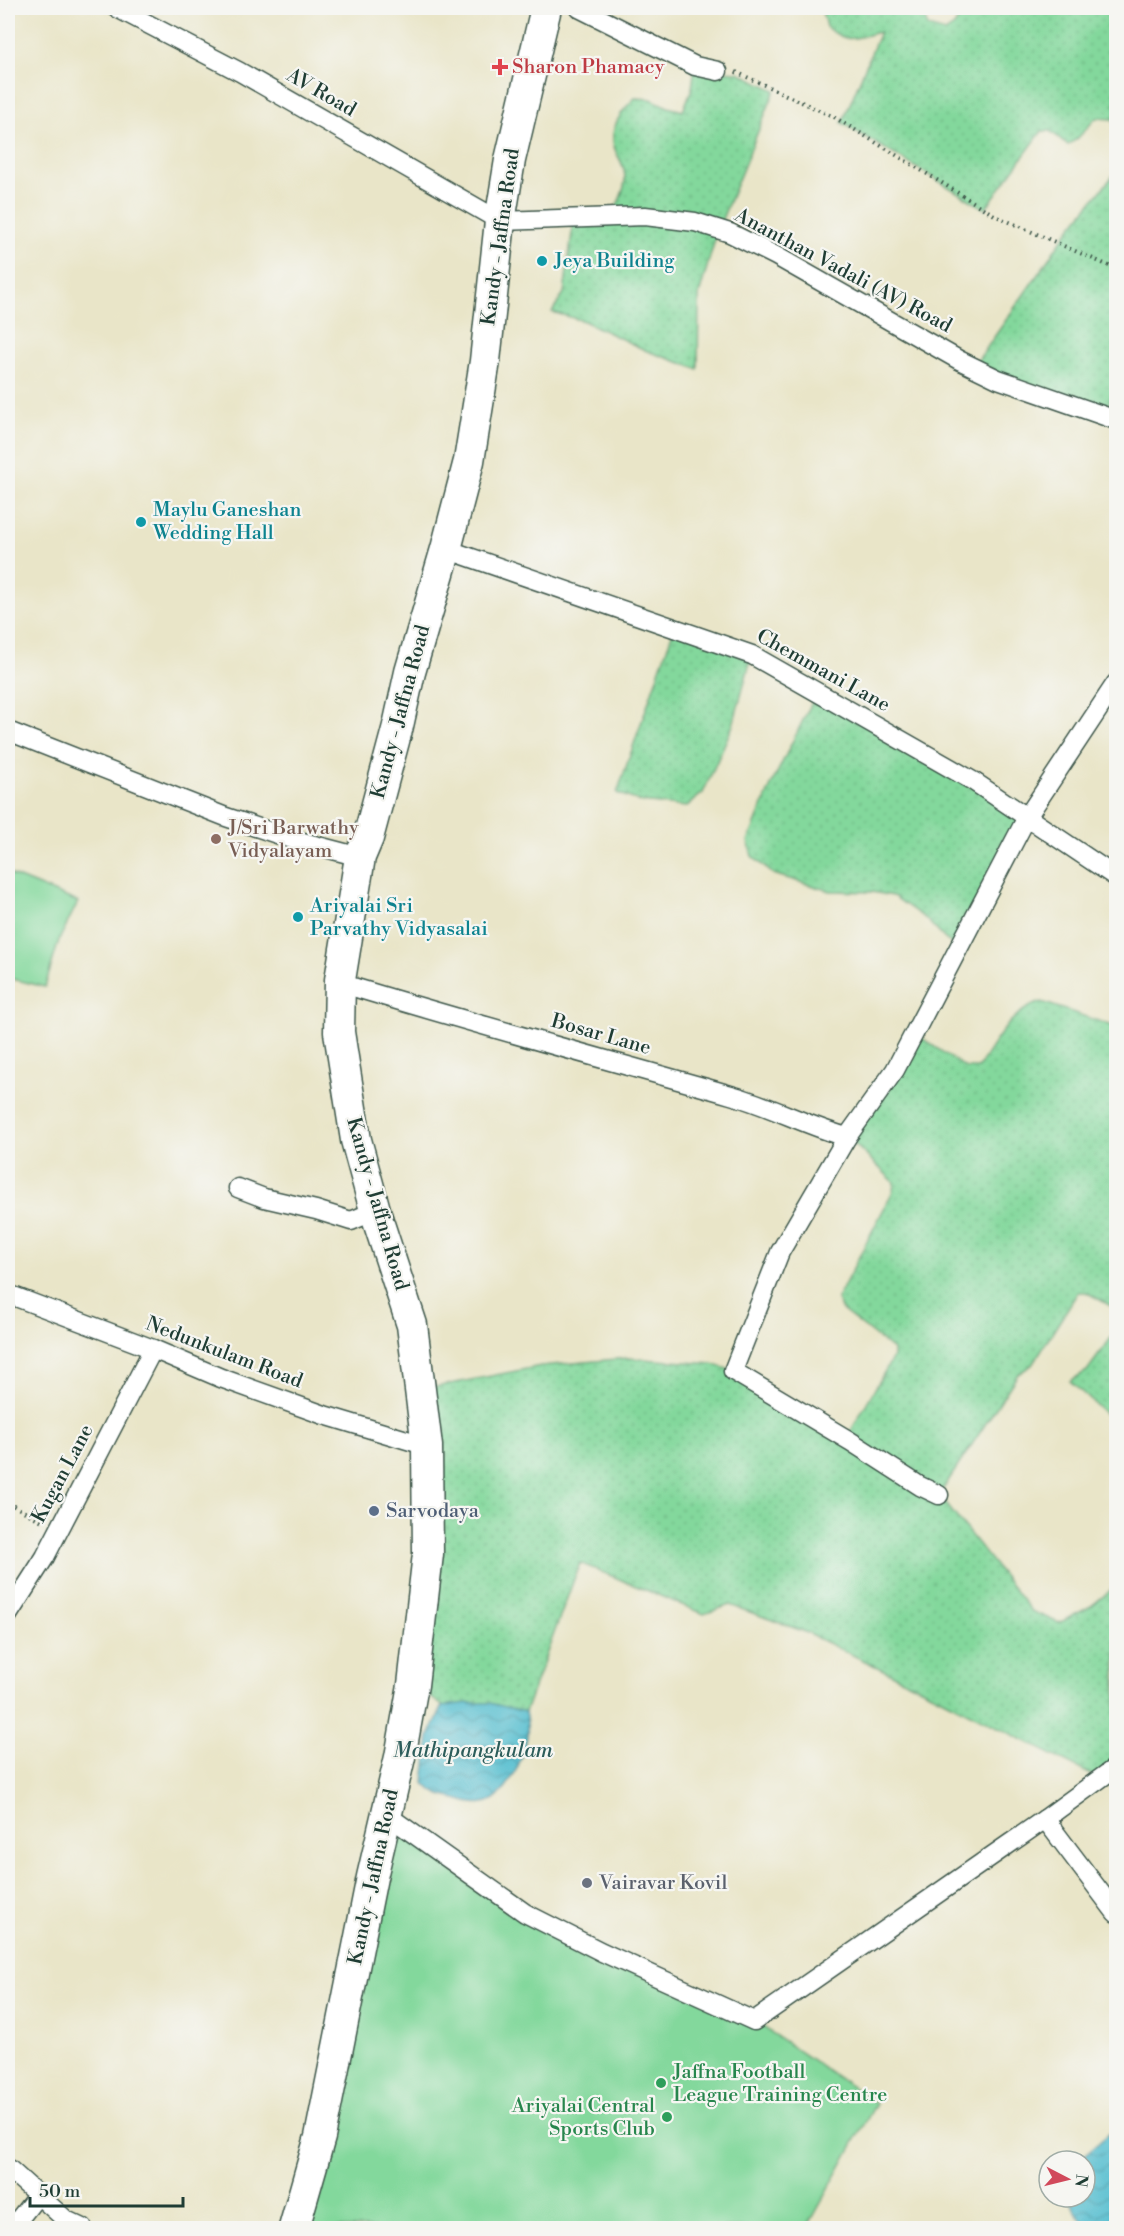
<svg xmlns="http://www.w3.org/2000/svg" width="1124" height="2236" viewBox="0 0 1124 2236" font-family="'Libre Bodoni',serif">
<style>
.grass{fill:url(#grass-dots);stroke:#518a68;stroke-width:1.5}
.green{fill:#83d89c;stroke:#518a68;stroke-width:1.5}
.water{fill:url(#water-waves);stroke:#397d82;stroke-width:1.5}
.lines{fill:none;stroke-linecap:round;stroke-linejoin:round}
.minor-casing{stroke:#3d564a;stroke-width:21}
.trunk-casing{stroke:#3d564a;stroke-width:33}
.path{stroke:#3d564a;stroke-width:4;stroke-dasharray:1.5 4.5;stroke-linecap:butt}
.minor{stroke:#fff;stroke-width:18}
.trunk{stroke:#fff;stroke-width:30}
.health-dot{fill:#e0444e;stroke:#f6f6f2;stroke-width:2}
.culture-dot{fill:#0f9aa8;stroke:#f6f6f2;stroke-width:2}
.education-dot{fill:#8d6e63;stroke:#f6f6f2;stroke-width:2}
.service-dot{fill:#5c6f8a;stroke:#f6f6f2;stroke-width:2}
.worship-dot{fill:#6b7280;stroke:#f6f6f2;stroke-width:2}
.leisure-dot{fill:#2e9e5b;stroke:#f6f6f2;stroke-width:2}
.labels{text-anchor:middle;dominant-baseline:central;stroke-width:4.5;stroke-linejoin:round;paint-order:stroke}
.health-label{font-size:20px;fill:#be3a42;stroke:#f6f6f2;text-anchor:start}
.street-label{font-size:20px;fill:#1f3d34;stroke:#f6f6f2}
.culture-label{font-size:20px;fill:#0d838f;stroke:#f6f6f2;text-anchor:start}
.education-label{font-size:20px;fill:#785e54;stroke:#f6f6f2;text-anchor:start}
.service-label{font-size:20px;fill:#4e5e75;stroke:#f6f6f2;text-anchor:start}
.worship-label{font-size:20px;fill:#5b616d;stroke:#f6f6f2;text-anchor:start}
.leisure-label{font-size:20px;fill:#27864d;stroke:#f6f6f2;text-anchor:start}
.water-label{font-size:21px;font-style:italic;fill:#2c5d5b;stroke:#f6f6f2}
</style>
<defs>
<pattern id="grass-dots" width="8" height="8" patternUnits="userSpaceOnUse" patternTransform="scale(1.5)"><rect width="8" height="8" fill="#83d89c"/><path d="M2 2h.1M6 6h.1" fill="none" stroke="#71ba87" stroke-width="1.8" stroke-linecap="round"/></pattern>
<pattern id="water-waves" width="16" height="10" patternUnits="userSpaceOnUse" patternTransform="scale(1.5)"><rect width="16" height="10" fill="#53bdcf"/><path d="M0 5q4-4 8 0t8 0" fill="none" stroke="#449ba9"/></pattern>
</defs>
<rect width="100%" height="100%" fill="#f6f6f2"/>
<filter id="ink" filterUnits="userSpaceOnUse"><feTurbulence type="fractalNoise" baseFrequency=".0167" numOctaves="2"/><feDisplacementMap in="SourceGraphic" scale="12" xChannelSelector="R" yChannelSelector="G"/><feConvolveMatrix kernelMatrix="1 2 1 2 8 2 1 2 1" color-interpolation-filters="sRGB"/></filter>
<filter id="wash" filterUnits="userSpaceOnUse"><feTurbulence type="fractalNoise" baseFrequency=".008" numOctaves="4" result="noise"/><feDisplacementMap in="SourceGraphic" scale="24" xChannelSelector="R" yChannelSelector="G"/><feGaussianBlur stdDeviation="1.35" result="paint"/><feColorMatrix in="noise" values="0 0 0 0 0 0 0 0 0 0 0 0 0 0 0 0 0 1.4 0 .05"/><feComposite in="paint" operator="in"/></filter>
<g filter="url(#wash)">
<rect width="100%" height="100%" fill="#e9e5c8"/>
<!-- grass -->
<g class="grass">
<path d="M824 8H921L928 27 945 32 954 26 966 8H1116V123L1112 119 1096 118 1078 138 1068 145 1050 131H1042L985 209 842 123 880 32C854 37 850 46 826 27L822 11Z"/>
<path d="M695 66 718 71 738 72 775 90 718 229 699 295 698 369 647 351 584 321 552 312 564 293 574 218 611 217C617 205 625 191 625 178 625 167 620 160 616 152 606 132 621 111 635 98L651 99 668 107 683 111 692 88Z"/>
<path d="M1116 172V384L1105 415 974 366 1068 231Z"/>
<path d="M674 628 752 655 733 725 703 793 686 807 641 802 617 793Z"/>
<path d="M817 692 1027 817 957 948 945 939 926 919 893 896 872 892 830 891 773 874 752 856 748 841 772 783Z"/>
<path d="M1042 1002 1116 1027V1309L1086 1292H1078L1032 1365 1018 1374 939 1495 1031 1611 1059 1623 1091 1606 1116 1586V1767L1099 1779 937 1696 803 1631 730 1605 704 1614 580 1563 525 1712C497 1704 471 1703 443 1706L413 1685 420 1390 541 1366 628 1358 713 1364 733 1371 846 1439 893 1357V1350L842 1310 837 1299 893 1191 894 1182 847 1137 913 1032 966 1068H978C996 1042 1010 1010 1042 1002Z"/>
<path d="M1116 1331V1424L1070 1381 1087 1371Z"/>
</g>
<!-- green -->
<g class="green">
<path d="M8 871 12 875 78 902 59 940 45 987 8 978Z"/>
<path d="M387 1815 526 1913 754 2021 876 2103 807 2228H294Z"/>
</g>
<!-- water -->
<g class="water">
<path d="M468 1703H490L525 1712C527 1720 528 1728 527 1736 524 1757 507 1799 484 1803 475 1805 465 1802 456 1799 443 1796 433 1794 424 1783L429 1736 443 1706Z"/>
<path d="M1116 2128V2228C1080 2229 1086 2227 1068 2197H1085V2161H1077Z"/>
</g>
</g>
<g filter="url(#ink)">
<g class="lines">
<!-- minor casing -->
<g class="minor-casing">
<g id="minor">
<path d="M117 8 240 72 500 221 645 216 695 222 730 233 776 256 959 360 998 379 1116 420"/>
<path d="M579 8 695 66 718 71"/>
<path d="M446 549 752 655 973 781 1116 877"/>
<path d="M8 731 226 817 295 840 360 857"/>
<path d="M340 983C470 1023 601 1058 731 1095 771 1106 807 1126 847 1137"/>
<path d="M238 1188 264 1198 316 1210 351 1221 375 1211"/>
<path d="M8 1294 153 1349 221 1378 324 1415 427 1446"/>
<path d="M939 1495 920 1486 850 1441 733 1371 780 1252 847 1137 895 1070 1027 817 1116 683"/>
<path d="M8 1615 45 1557 153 1349"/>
<path d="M387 1815 525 1913 602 1952 754 2021 1045 1819 1116 1767"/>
<path d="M1045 1819 1116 1913"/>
<path d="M8 2168 66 2220 83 2228"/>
<path d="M12 2228 38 2195"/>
</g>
</g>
<!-- trunk casing -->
<g class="trunk-casing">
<path id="trunk" d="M294 2228 320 2137 372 1877 400 1757 413 1685 428 1554 427 1446 412 1325 378 1221 356 1140 339 1032 340 980 360 857 368 838 398 726 410 672 446 549 469 461 485 361 500 221 510 160 546 8"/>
</g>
<!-- path -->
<g class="path">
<path d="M736 72 834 117 996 216 1116 269"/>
<path d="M8 1503 44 1522"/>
</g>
<!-- minor -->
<use href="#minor" class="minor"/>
<!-- trunk -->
<use href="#trunk" class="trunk"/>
</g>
</g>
<!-- markers -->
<path class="health-dot" d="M497 58h6v6h6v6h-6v6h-6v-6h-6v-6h6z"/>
<g class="culture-dot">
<circle cx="542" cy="261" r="6"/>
<circle cx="141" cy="522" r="6"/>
<circle cx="298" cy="917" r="6"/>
</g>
<circle class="education-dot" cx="216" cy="839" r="6"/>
<circle class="service-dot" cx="374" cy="1511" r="6"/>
<circle class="worship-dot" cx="587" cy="1883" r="6"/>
<g class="leisure-dot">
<circle cx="661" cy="2083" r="6"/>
<circle cx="667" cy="2117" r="6"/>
</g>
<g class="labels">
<!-- health labels -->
<g class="health-label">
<text x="512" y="67">Sharon Phamacy</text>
</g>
<!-- street labels -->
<g class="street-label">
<text transform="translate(321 93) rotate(30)">AV Road</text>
<text transform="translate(501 237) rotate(-82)">Kandy - Jaffna Road</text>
<text transform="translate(843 271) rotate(28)">Ananthan Vadali (AV) Road</text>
<text transform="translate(823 671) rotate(29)">Chemmani Lane</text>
<text transform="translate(401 712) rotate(-75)">Kandy - Jaffna Road</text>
<text transform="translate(601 1035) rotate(16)">Bosar Lane</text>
<text transform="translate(377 1204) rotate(74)">Kandy - Jaffna Road</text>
<text transform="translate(224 1353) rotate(21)">Nedunkulam Road</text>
<text transform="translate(63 1474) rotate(-62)">Kugan Lane</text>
<text transform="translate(374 1877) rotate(-78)">Kandy - Jaffna Road</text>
</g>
<!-- culture labels -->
<g class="culture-label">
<text x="554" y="261">Jeya Building</text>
<text x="153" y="510">Maylu Ganeshan<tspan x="153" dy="23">Wedding Hall</tspan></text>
<text x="310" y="906">Ariyalai Sri<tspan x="310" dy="23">Parvathy Vidyasalai</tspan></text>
</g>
<!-- education labels -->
<g class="education-label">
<text x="228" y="828">J/Sri Barwathy<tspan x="228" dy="23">Vidyalayam</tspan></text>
</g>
<!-- service labels -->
<g class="service-label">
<text x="386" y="1511">Sarvodaya</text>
</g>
<!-- worship labels -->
<g class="worship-label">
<text x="599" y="1883">Vairavar Kovil</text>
</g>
<!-- leisure labels -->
<g class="leisure-label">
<text x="673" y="2072">Jaffna Football<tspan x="673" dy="23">League Training Centre</tspan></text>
<text x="655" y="2106" text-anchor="end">Ariyalai Central<tspan x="655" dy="23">Sports Club</tspan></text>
</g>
<!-- water labels -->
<g class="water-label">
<text x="473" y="1751">Mathipangkulam</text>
</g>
</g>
<!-- margin -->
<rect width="1124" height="2236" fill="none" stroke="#f6f6f2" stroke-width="30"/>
<!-- north arrow -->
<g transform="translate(1067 2179) rotate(97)"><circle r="28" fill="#f6f6f2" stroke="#a0aca6" stroke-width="1.5"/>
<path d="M0-4.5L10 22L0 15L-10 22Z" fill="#d1495b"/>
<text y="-9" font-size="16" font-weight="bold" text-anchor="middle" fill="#1f3d34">N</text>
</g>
<!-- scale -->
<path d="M30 2197v9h153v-9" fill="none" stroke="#1f3d34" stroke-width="3"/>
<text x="39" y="2197" font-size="18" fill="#1f3d34" stroke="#f6f6f2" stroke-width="4.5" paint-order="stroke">50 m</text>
</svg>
